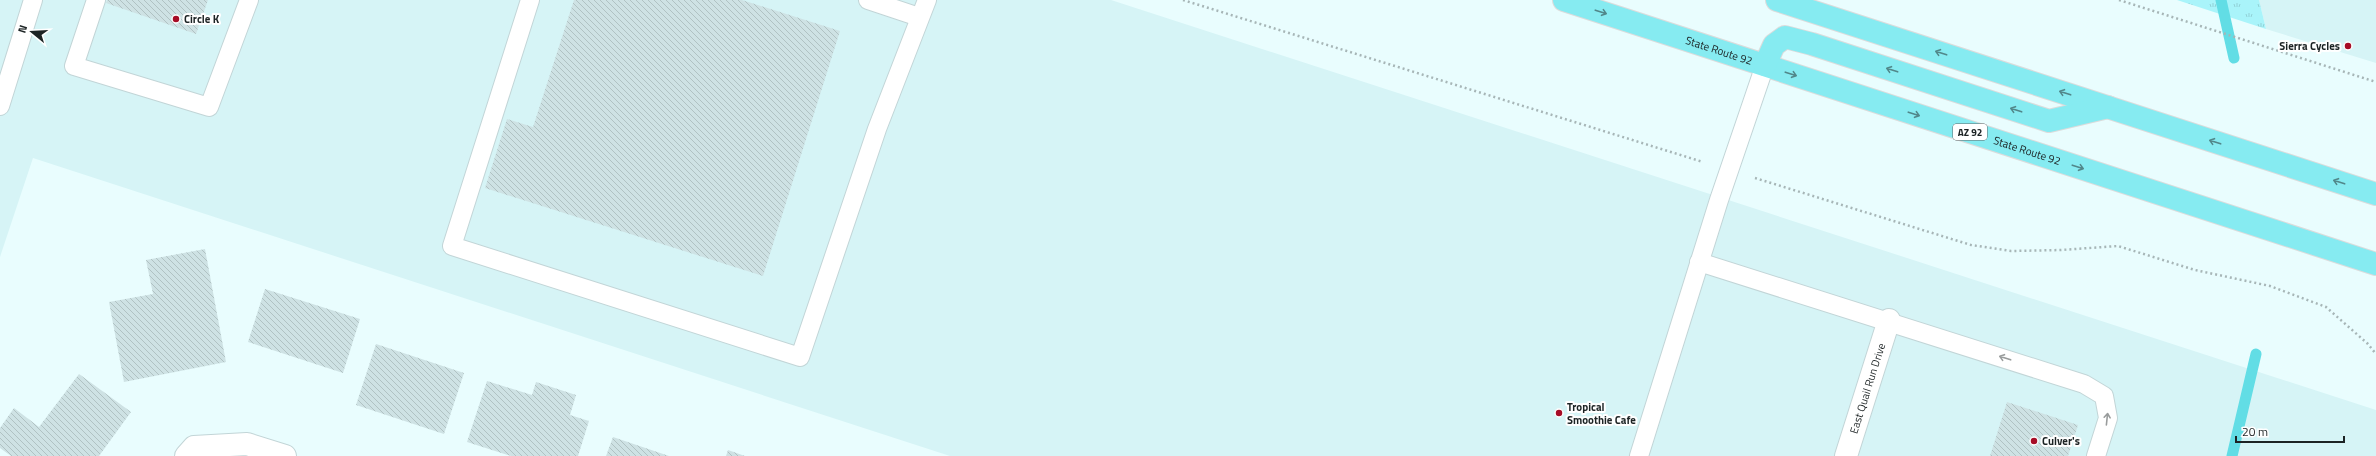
<svg xmlns="http://www.w3.org/2000/svg" width="2376" height="456" viewBox="0 0 2376 456" font-family="'Titillium Web',sans-serif">
<style>
.built{fill:#d6f4f6}
.grass{fill:url(#grass-tufts)}
.lines{fill:none;stroke-linecap:round;stroke-linejoin:round}
.stream{stroke:#62dde5;stroke-width:11}
.building{fill:url(#building-back-hatch)}
.service-casing{stroke:#c2d5d7;stroke-width:20}
.minor-casing{stroke:#c2d5d7;stroke-width:24}
.primary-casing{stroke:#dbdcdc;stroke-width:24}
.path{stroke:#a7b6b7;stroke-width:2.5;stroke-dasharray:2 3;stroke-linecap:butt}
.service{stroke:#fff;stroke-width:18}
.minor{stroke:#fff;stroke-width:22}
.primary{stroke:#86ebf1;stroke-width:22}
.oneway{stroke:#51878a}
.oneway2{stroke:#999c9c}
.poi-dot{fill:#a60c26;stroke:#fff;stroke-width:1.5}
.labels{text-anchor:middle;dominant-baseline:central;stroke-width:4;stroke-linejoin:round;paint-order:stroke}
.shield{fill:#fff;stroke:#606566;stroke-width:1}
.shield-label{font-size:10px;font-weight:bold;fill:#1c2324}
.poi-label{font-size:11px;font-weight:bold;fill:#1c2324;stroke:#fff;text-anchor:start}
.street-label{font-size:11px;fill:#1c2324;stroke:#fff}
</style>
<defs>
<pattern id="grass-tufts" width="24" height="20" patternUnits="userSpaceOnUse"><rect width="24" height="20" fill="#a9f4fa"/><path d="M3 7l-1-3M5 7V3M7 7l1-3M15 17l-1-3M17 17v-4M19 17l1-3" fill="none" stroke="#91d1d6"/></pattern>
<pattern id="building-back-hatch" width="6" height="6" patternUnits="userSpaceOnUse"><rect width="6" height="6" fill="#cee2e4"/><path d="M-1 5l2 2M0 0l6 6M5-1l2 2" fill="none" stroke="#b0c2c3"/></pattern>
</defs>
<rect width="100%" height="100%" fill="#e9fdfe"/>
<!-- built -->
<g class="built">
<path d="M0 0H1111L2376 410V456H950L33 158 0 257Z"/>
<path d="M2259 0H2376V63L2266 29Z"/>
</g>
<!-- grass -->
<path class="grass" d="M2177 0H2259L2266 29Z"/>
<g class="lines">
<!-- stream -->
<g class="stream">
<path d="M2221 0 2234 58"/>
<path d="M2232 456 2256 354"/>
</g>
</g>
<!-- building -->
<g class="building">
<path d="M107 0H208L196 34 106 3Z"/>
<path d="M574 0H742L840 31 763 276 485 188 507 119 533 127Z"/>
<path d="M205 249 226 362 124 382 109 302 153 294 146 260Z"/>
<path d="M265 289 360 319 343 373 248 342Z"/>
<path d="M376 344 464 373 444 434 356 405Z"/>
<path d="M79 374 131 412 99 456H11L0 448V428L14 408 39 427Z"/>
<path d="M487 381 532 395 536 382 576 395 570 415 589 421 578 456H511L467 442Z"/>
<path d="M2007 402 2078 425 2068 456H1990Z"/>
<path d="M613 437 669 456H606Z"/>
<path d="M728 450 745 456H726Z"/>
</g>
<g class="lines">
<!-- service casing -->
<g class="service-casing">
<g id="service">
<path d="M96 0 74 66 209 107 249 0"/>
<path d="M530 0 452 246 800 357 877 129 927 0"/>
<path d="M868 0 919 17"/>
<path d="M0 106 33 0"/>
<path d="M1699 262 2084 384 2104 396 2108 418 2096 456"/>
<path d="M1639 456 1719 200 1765 65"/>
</g>
</g>
<!-- minor casing -->
<g class="minor-casing">
<g id="minor">
<path d="M186 456 194 447 247 444 285 456"/>
<path id="s1" d="M1846 456 1889 320"/>
</g>
</g>
<!-- primary casing -->
<g class="primary-casing">
<g id="primary">
<path id="s2" d="M1564 0 2376 264"/>
<path d="M1777 0 2376 194"/>
<path d="M1765 65 1774 45 1785 37 1812 44 2049 121 2108 107"/>
</g>
</g>
<!-- path -->
<g class="path">
<path d="M1183 0 1703 162"/>
<path d="M2119 0 2376 82"/>
<path d="M1755 178 1971 245 2011 251 2061 250 2118 246 2195 270 2270 286 2326 307 2368 344 2376 354"/>
</g>
<!-- service -->
<use href="#service" class="service"/>
<!-- minor -->
<use href="#minor" class="minor"/>
<!-- primary -->
<use href="#primary" class="primary"/>
</g>
<!-- one-way arrows -->
<defs><path id="oneway-shaft" d="M-6 0H5M1.5-3L5.5 0L1.5 3" fill="none" stroke-width="1.6" stroke-linecap="round" stroke-linejoin="round"/></defs>
<g class="oneway">
<use href="#oneway-shaft" transform="translate(1601 12) rotate(18)"/>
<use href="#oneway-shaft" transform="translate(1941 53) rotate(-162)"/>
<use href="#oneway-shaft" transform="translate(1892 70) rotate(-162)"/>
<use href="#oneway-shaft" transform="translate(1791 74) rotate(18)"/>
<use href="#oneway-shaft" transform="translate(2065 93) rotate(-162)"/>
<use href="#oneway-shaft" transform="translate(2016 110) rotate(-162)"/>
<use href="#oneway-shaft" transform="translate(1914 114) rotate(18)"/>
<use href="#oneway-shaft" transform="translate(2215 142) rotate(-162)"/>
<use href="#oneway-shaft" transform="translate(2078 167) rotate(18)"/>
<use href="#oneway-shaft" transform="translate(2339 182) rotate(-162)"/>
</g>
<g class="oneway2">
<use href="#oneway-shaft" transform="translate(2005 358) rotate(-162)"/>
<use href="#oneway-shaft" transform="translate(2107 419) rotate(-84)"/>
</g>
<!-- markers -->
<g class="poi-dot">
<circle cx="176" cy="19" r="4"/>
<circle cx="2348" cy="46" r="4"/>
<circle cx="1559" cy="413" r="4"/>
<circle cx="2034" cy="441" r="4"/>
</g>
<g class="labels">
<!-- shield labels -->
<rect class="shield" x="1953" y="124" width="34" height="16" rx="3"/>
<g class="shield-label">
<text x="1970" y="132">AZ 92</text>
</g>
<!-- poi labels -->
<g class="poi-label">
<text x="184" y="19">Circle K</text>
<text x="2340" y="46" text-anchor="end">Sierra Cycles</text>
<text x="1567" y="407">Tropical<tspan x="1567" dy="13">Smoothie Cafe</tspan></text>
<text x="2042" y="441">Culver's</text>
</g>
<!-- street labels -->
<g class="street-label">
<text stroke="none"><textPath href="#s2" startOffset="163">State Route 92</textPath></text>
<text stroke="none"><textPath href="#s2" startOffset="487">State Route 92</textPath></text>
<text stroke="none"><textPath href="#s1" startOffset="71">East Quail Run Drive</textPath></text>
</g>
</g>
<!-- north arrow -->
<g transform="translate(32 32) rotate(288)" stroke="#ffffff" stroke-width="3" paint-order="stroke">
<path d="M0-3L7 15L0 10L-7 15Z" fill="#1c2324"/>
<text y="-6" font-size="11" font-weight="bold" text-anchor="middle" fill="#1c2324">N</text>
</g>
<!-- scale -->
<path d="M2236 436v6h108v-6" fill="none" stroke="#1c2324" stroke-width="2"/>
<text x="2242" y="436" font-size="12" fill="#1c2324" stroke="#ffffff" stroke-width="3" paint-order="stroke">20 m</text>
</svg>
